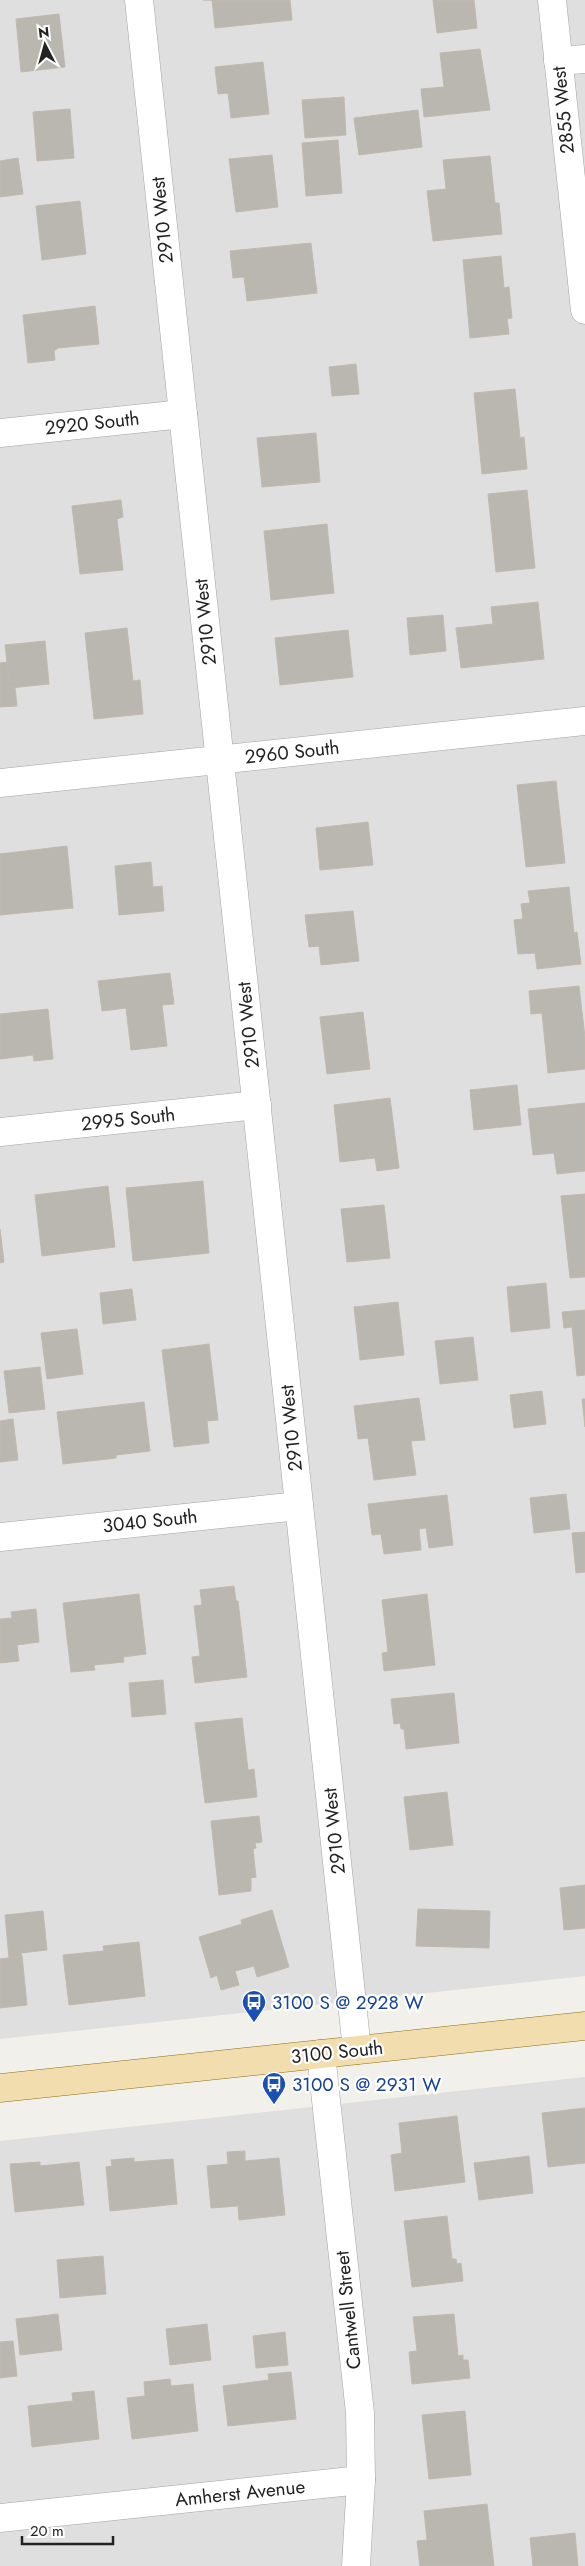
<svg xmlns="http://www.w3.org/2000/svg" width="585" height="2566" viewBox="0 0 585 2566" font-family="Jost,sans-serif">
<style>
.residential{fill:#e0dfdf}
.building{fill:#bab6b0;stroke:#c1b9ae}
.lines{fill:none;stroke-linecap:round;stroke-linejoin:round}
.minor-casing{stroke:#a3a3a3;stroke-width:29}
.major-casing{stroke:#8d7413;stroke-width:29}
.minor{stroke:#fff;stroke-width:28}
.major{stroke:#f1ddae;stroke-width:28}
.labels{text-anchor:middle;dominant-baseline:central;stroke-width:4.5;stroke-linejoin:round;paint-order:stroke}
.street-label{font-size:19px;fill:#222;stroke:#fff}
.transit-label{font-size:19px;fill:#164399;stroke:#fff;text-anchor:start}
</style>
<rect width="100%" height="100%" fill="#f1f0ea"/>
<!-- residential -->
<g class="residential">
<path d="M0 0H585V1976L0 2039Z"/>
<path d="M585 2077V2566H0V2141Z"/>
</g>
<!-- building -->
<g class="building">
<path d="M203 0H290L292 20 215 28 212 0Z"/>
<path d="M433 0H474L477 28 437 33Z"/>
<path d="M59 14 65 67 21 72 16 19Z"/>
<path d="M480 49 490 110 424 117 421 89 444 87 440 53Z"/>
<path d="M263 62 269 114 231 118 228 93 218 94 215 67Z"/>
<path d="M344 97 346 135 305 138 302 100Z"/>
<path d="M70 109 74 158 37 161 33 112Z"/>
<path d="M418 110 422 147 359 155 354 118Z"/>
<path d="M338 140 342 193 306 196 302 143Z"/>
<path d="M272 155 278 207 236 212 229 159Z"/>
<path d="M490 156 495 203H499L502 234 433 241 427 191 446 189 443 160Z"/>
<path d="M18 158 23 194 0 197V161Z"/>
<path d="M80 201 86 254 42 260 36 206Z"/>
<path d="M311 243 317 293 247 301 244 277 233 278 230 251Z"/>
<path d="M501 256 504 288 509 287 512 318 507 319 509 334 470 338 463 260Z"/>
<path d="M95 306 99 344 58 348 54 351 55 360 28 363 23 315Z"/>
<path d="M356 364 359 394 332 396 329 367Z"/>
<path d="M515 389 520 438 524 437 527 469 482 474 474 393Z"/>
<path d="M316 433 320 482 262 487 257 438Z"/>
<path d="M527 490 535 568 496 572 488 494Z"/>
<path d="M121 500 123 517 117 519 123 570 80 574 72 506Z"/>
<path d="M327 524 334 593 271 600 264 531Z"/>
<path d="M538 602 544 659 461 668 456 628 493 624 491 607Z"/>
<path d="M443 615 446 651 410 655 407 618Z"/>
<path d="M127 628 133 681 140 680 143 714 94 719 85 633Z"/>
<path d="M348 630 353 677 280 685 275 638Z"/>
<path d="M45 641 49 684 10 688 5 645Z"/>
<path d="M7 662 10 688 15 687 17 706 0 707V663Z"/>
<path d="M556 781 565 863 526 867 517 785Z"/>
<path d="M368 822 373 865 320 870 316 828Z"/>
<path d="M67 846 73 908 0 915V854Z"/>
<path d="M151 862 153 887 162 886 164 911 119 915 115 866Z"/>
<path d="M569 887 574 933 577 932 581 964 537 969 535 953 518 954 514 920 523 919 521 904 530 903 528 891Z"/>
<path d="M353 911 359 961 321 965 319 946 309 947 305 915Z"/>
<path d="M170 973 174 1004 162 1005 167 1046 131 1050 126 1008 102 1011 98 981Z"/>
<path d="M579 986 585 1037V1069L548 1073 542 1013 531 1014 529 991Z"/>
<path d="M48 1009 53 1059 34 1061 33 1055 0 1059V1014Z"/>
<path d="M363 1012 370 1069 327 1074 320 1017Z"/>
<path d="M517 1085 521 1125 474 1130 470 1090Z"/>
<path d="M390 1098 399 1168 377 1171 375 1158 340 1162 334 1105Z"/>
<path d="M585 1103V1171L557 1174 554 1153 533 1155 528 1109Z"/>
<path d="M203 1181 209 1253 133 1261 126 1188Z"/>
<path d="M108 1186 115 1247 42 1256 35 1195Z"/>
<path d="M585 1194V1277L570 1278 561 1196Z"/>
<path d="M384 1205 390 1258 347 1262 341 1209Z"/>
<path d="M0 1229 4 1262 0 1263Z"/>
<path d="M546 1283 550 1328 511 1332 507 1287Z"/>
<path d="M132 1289 136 1320 103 1324 100 1293Z"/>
<path d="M398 1302 404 1355 360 1360 354 1307Z"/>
<path d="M585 1310V1375L577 1376 572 1327 564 1328 562 1312Z"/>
<path d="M77 1329 83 1374 47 1379 41 1333Z"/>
<path d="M473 1337 478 1380 440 1384 435 1341Z"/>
<path d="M209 1344 218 1420 207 1421 209 1443 174 1447 162 1350Z"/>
<path d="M40 1367 45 1409 9 1413 4 1371Z"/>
<path d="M542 1391 546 1424 514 1428 510 1395Z"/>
<path d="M419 1398 425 1440 411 1441 416 1475 374 1480 368 1438 358 1439 354 1406Z"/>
<path d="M582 1399H585V1427Z"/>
<path d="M144 1402 150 1451 116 1455V1458L63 1464 57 1412Z"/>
<path d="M13 1419 18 1460 0 1462V1421Z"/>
<path d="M566 1494 570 1529 534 1533 530 1498Z"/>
<path d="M447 1495 453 1545 429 1548 426 1528 419 1529 421 1550 384 1554 381 1534 372 1535 368 1504Z"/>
<path d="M585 1532V1572L576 1573 572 1533Z"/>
<path d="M234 1586 236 1601H238L247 1677 195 1683 192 1657 200 1656 194 1606 202 1605 200 1590Z"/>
<path d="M139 1594 146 1654 123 1657 124 1662 94 1665 95 1670 71 1672 63 1603Z"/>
<path d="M427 1594 435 1665 384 1671 382 1653 388 1652 382 1600Z"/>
<path d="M36 1609 39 1642 17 1645 19 1661 0 1663V1619L12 1618 11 1612Z"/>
<path d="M163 1680 166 1714 132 1717 129 1683Z"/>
<path d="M454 1693 459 1743 406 1749 404 1729H401L400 1723 394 1724 391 1699Z"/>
<path d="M242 1718 248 1770 254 1769 257 1797 205 1803 195 1723Z"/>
<path d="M447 1792 453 1845 410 1850 404 1797Z"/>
<path d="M259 1816 262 1842 255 1843 256 1848 253 1849 256 1877 251 1878V1891L219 1895 211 1821Z"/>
<path d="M585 1885V1928L564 1930 560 1888Z"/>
<path d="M418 1909 490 1911 489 1948 416 1946Z"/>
<path d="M272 1910 289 1967 257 1977 254 1966 235 1971 239 1985 221 1990 217 1975 211 1978 199 1937 242 1924 241 1920Z"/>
<path d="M43 1911 47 1950 21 1953 22 1956 9 1958 5 1915Z"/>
<path d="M139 1942 145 1996 69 2005 63 1955 104 1951 103 1946Z"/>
<path d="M22 1956 27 2005 0 2008V1959Z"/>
<path d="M585 2108V2163L548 2167 542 2113Z"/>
<path d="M457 2116 465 2182 395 2191 391 2155 402 2153 399 2123Z"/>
<path d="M245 2151V2161L279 2158 285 2215 239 2220 238 2206 211 2208 207 2166 228 2164 227 2152Z"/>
<path d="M529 2156 533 2193 479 2200 474 2163Z"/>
<path d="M134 2158V2162L173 2159 177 2204 110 2211 106 2167 112 2166 111 2160Z"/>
<path d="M40 2162V2166L79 2162 84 2205 15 2212 10 2164Z"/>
<path d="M447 2216 452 2259H456L457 2264 461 2263 463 2281 412 2287 404 2221Z"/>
<path d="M103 2256 106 2294 60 2298 57 2260Z"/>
<path d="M58 2314 62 2350 20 2355 16 2319Z"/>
<path d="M454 2314 458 2356 463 2355V2360H468L470 2378 412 2384 409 2352 417 2351 413 2317Z"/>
<path d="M207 2324 211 2360 170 2365 166 2329Z"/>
<path d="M285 2332 288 2365 256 2368 253 2336Z"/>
<path d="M13 2341 17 2376 0 2378V2342Z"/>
<path d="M291 2372 296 2419 228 2426 223 2386 269 2380 268 2374Z"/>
<path d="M170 2379 171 2386 193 2384 198 2431 132 2439 127 2398 145 2396 144 2382Z"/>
<path d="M94 2391 99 2439 32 2447 28 2406 73 2401 72 2393Z"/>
<path d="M465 2411 471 2475 429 2479 422 2415Z"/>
<path d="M487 2504 494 2566H420L417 2541 427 2540 424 2511Z"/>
<path d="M575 2533 578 2566H533L530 2538Z"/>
</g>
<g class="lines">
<!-- minor casing -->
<g class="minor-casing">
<g id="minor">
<path d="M139 0 357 2050"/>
<path d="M552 0 585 310"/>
<path d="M558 61 585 59"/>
<path d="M0 433 183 414"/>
<path d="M0 783 585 721"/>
<path d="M0 1132 257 1105"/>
<path d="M0 1537 299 1506"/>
<path d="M321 2054 360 2413 361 2480 356 2566"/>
<path d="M0 2518 361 2480"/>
</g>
</g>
<!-- major casing -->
<g class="major-casing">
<path id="major" d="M0 2088 585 2026"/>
</g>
<!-- minor -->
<use href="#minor" class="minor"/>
<!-- major -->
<use href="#major" class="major"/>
</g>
<!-- icons -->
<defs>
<g id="bus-pin" transform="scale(1.25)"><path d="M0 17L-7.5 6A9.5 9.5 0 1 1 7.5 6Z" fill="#1a4fb4" stroke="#fff"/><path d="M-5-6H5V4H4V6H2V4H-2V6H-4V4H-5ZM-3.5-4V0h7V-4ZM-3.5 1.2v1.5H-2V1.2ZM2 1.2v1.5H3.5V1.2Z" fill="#fff"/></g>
</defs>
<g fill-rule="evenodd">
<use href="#bus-pin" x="254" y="2002"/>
<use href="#bus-pin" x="274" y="2084"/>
</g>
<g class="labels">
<!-- street labels -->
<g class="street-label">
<text transform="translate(563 110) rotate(-96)">2855 West</text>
<text transform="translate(162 220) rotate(-96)">2910 West</text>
<text transform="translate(92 423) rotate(-6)">2920 South</text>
<text transform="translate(205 622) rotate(-96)">2910 West</text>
<text transform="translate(292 752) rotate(-6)">2960 South</text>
<text transform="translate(248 1025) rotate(-96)">2910 West</text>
<text transform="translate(128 1119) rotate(-6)">2995 South</text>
<text transform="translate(291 1428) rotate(-96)">2910 West</text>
<text transform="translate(150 1521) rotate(-6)">3040 South</text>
<text transform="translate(334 1831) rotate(-96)">2910 West</text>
<text transform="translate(337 2052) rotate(-6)">3100 South</text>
<text transform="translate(348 2310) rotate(-96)">Cantwell Street</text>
<text transform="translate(240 2493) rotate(-6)">Amherst Avenue</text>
</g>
<!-- transit labels -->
<g class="transit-label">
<text x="272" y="2002">3100 S @ 2928 W</text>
<text x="292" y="2084">3100 S @ 2931 W</text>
</g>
</g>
<!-- north arrow -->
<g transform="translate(45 45) rotate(354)" stroke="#ffffff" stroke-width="4" paint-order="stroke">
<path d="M0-4L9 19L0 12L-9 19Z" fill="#222222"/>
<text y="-8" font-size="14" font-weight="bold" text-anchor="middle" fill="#222222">N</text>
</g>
<!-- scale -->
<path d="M22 2536v8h91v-8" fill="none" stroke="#222222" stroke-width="2.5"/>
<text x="30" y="2536" font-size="15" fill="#222222" stroke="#ffffff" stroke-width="4" paint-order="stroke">20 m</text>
</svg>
